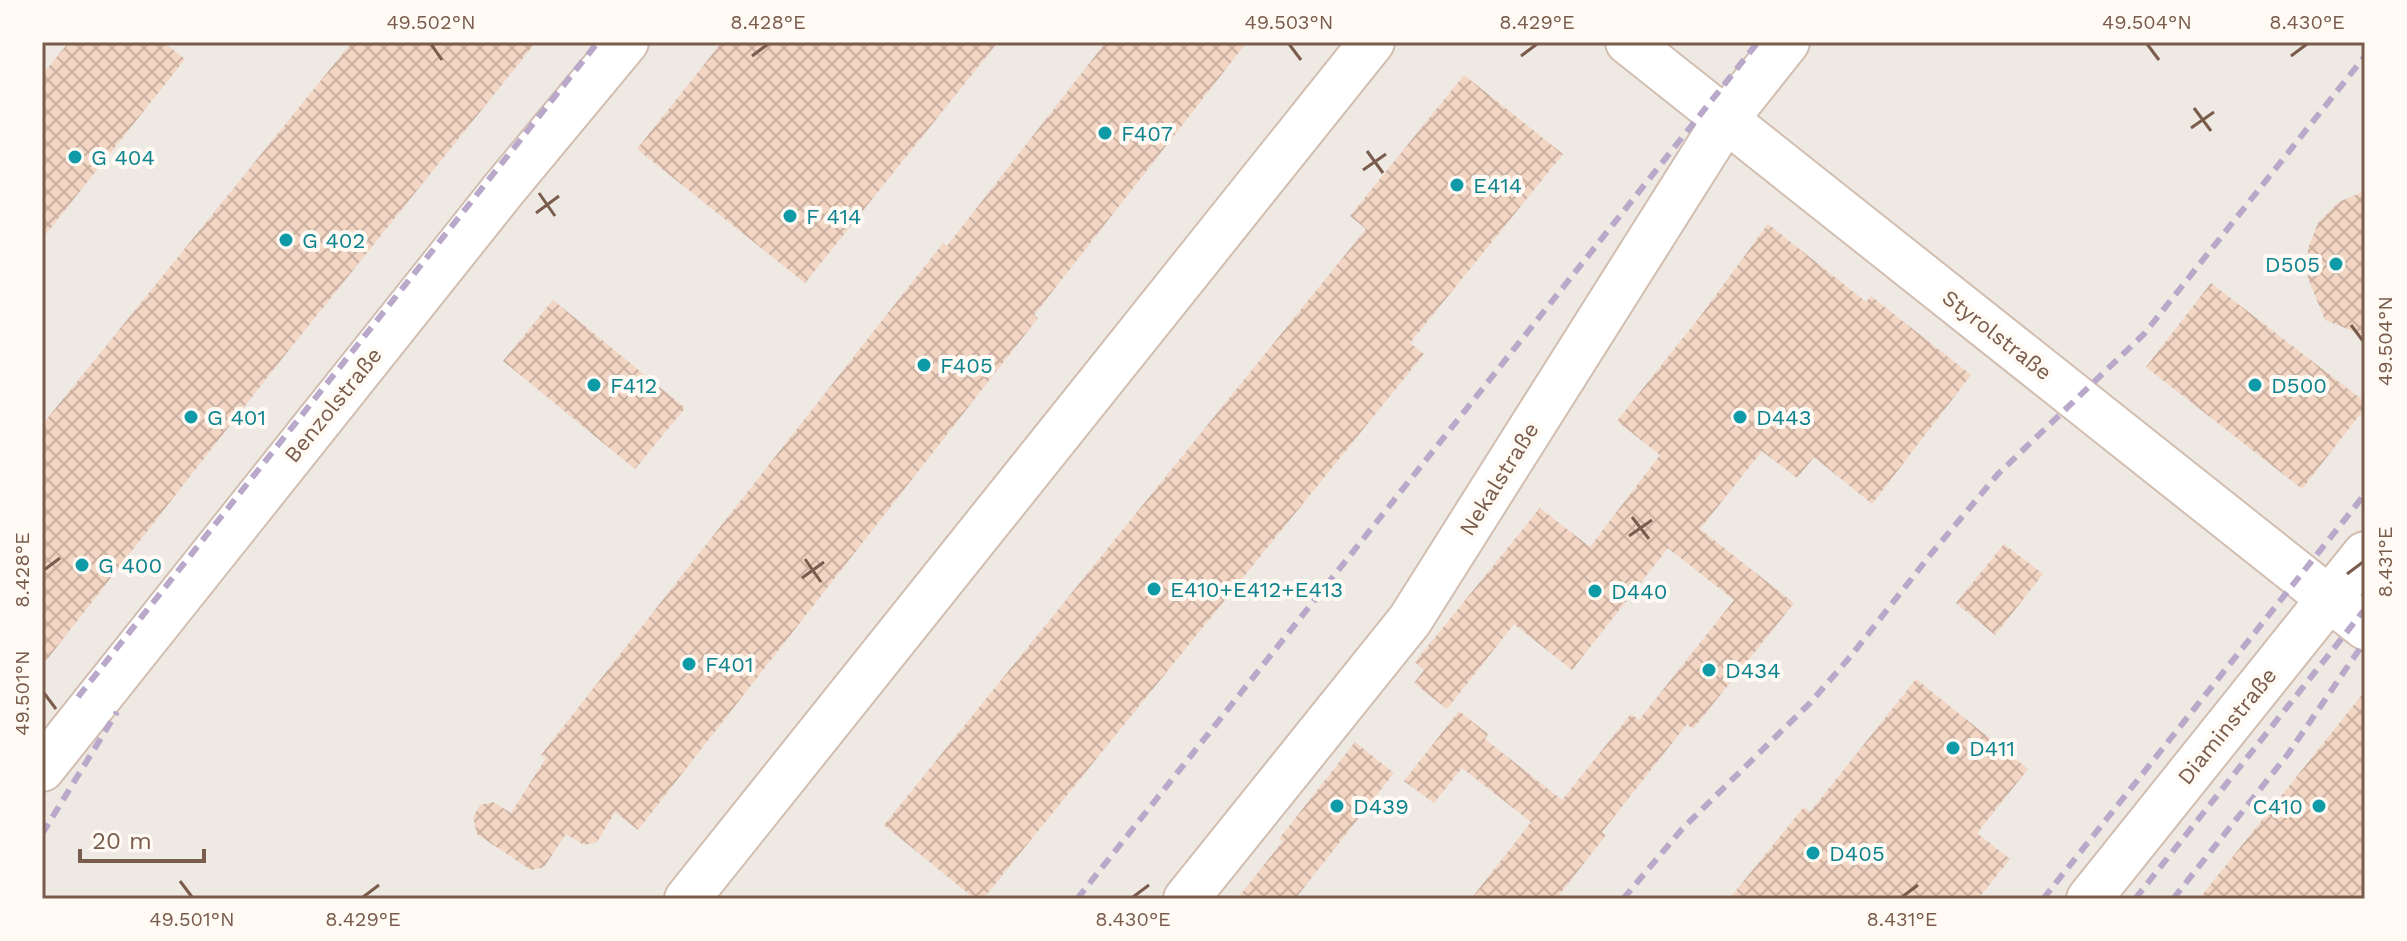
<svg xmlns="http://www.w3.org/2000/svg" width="2407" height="941" viewBox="0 0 2407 941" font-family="'Work Sans',sans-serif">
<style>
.industrial{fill:#efe9e4}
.building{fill:url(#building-cross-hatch)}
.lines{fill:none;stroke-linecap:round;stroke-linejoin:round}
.minor-casing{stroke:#d1beb0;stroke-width:48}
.minor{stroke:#fff;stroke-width:44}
.rail{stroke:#b9a8c9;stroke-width:6;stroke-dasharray:12 8;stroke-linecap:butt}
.ticks{fill:none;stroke:#7a5c4d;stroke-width:3}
.culture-dot{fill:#0f9aa8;stroke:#fffaf3;stroke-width:3}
.labels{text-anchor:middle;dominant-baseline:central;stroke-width:8;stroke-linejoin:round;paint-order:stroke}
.culture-label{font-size:22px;fill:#0d838f;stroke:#fffaf3;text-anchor:start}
.street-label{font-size:22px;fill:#7a5c4d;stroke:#fffaf3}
.neatline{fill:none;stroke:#7a5c4d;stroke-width:3}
.ticks-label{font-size:20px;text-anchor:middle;fill:#7a5c4d}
</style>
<defs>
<pattern id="building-cross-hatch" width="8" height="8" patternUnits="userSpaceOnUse" patternTransform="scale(2)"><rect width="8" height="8" fill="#f3d5c3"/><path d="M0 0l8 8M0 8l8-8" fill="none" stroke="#cab0a1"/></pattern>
</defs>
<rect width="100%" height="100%" fill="#fdf6ec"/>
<!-- industrial -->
<rect class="industrial" x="42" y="42" width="2323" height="857"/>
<!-- building -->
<g class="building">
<path d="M69 42H163L185 59 42 239V75Z"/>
<path d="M352 42H536L273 370 42 666V425Z"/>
<path d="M722 42H998L805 283 637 149Z"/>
<path d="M1106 42H1247L1034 315 1038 318 638 830 615 812 597 842 584 845 566 834 544 867 531 870 477 834 473 817 480 805 493 802 511 813 546 758 541 755 943 243 947 246Z"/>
<path d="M1464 75 1563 154 1410 343 1424 354 983 899H975L884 825 1366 229 1350 216Z"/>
<path d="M2365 191V336L2325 320 2308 278V249L2318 223 2339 202Z"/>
<path d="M1768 224 1866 302 1871 296 1971 375 1872 504 1814 457 1797 478 1762 451 1700 529 1794 603 1693 729 1687 724 1602 832 1606 835 1556 899H1471L1531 822 1462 768 1434 803 1404 781 1459 711 1488 734 1485 739 1562 800 1631 714 1639 720 1734 600 1668 548 1572 670 1514 624 1447 709 1414 683 1424 670 1415 662 1540 508 1590 547 1660 455 1617 421 1702 314Z"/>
<path d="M2211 283 2365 402V408L2302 489 2146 367Z"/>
<path d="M553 300 685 408 635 469 503 361Z"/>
<path d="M2004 544 2043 574 1995 635 1956 603Z"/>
<path d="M1916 679 2028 769 1977 833 2010 859 1978 899H1729L1804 807 1810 812Z"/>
<path d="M2365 691V899H2199Z"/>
<path d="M1355 742 1394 773 1295 899H1237L1283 841 1279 839Z"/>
</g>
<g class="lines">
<!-- minor casing -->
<g class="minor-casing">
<g id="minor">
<path d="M1628 42 2365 627"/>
<path d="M42 769 504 189 626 42"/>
<path d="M687 899 1372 42"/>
<path d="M1186 899 1410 620 1726 119 1787 42"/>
<path d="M2089 899 2365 554"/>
</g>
</g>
<!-- minor -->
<use href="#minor" class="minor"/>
<!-- rail -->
<g class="rail">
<path d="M78 697 598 42"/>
<path d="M42 834 117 712"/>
<path d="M1077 899 1758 42"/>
<path d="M1623 899 1682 829 1810 703 1850 657 1931 554 1998 474 2144 334 2365 56"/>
<path d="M2043 899 2365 494"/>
<path d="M2135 899 2365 609"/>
<path d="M2173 899 2288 754 2365 641"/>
</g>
</g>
<!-- ticks -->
<path class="ticks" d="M431 44 442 60M1289 44 1301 60M2147 44 2159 60M752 56 768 44M1521 56 1537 44M2291 56 2307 44M2194 108 2211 131M2191 128 2214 112M1367 151 1383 173M1363 170 1386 154M539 193 555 216M536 213 559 196M2351 325 2363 341M1632 517 1649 539M1629 536 1652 520M805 559 821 582M44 570 60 558M2347 574 2363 562M802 578 824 562M44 693 56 709M180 881 192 897M363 897 379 885M1133 897 1149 885M1902 897 1918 885"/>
<!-- markers -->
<g class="culture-dot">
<circle cx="1105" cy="133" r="8"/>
<circle cx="75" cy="157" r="8"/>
<circle cx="1457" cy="185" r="8"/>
<circle cx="790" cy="216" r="8"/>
<circle cx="286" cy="240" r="8"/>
<circle cx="2336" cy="264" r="8"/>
<circle cx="924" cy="365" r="8"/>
<circle cx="594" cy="385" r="8"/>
<circle cx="2255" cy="385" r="8"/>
<circle cx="191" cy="417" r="8"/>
<circle cx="1740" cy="417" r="8"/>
<circle cx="82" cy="565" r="8"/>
<circle cx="1154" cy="589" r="8"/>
<circle cx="1595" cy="591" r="8"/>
<circle cx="689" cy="664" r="8"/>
<circle cx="1709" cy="670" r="8"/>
<circle cx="1953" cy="748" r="8"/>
<circle cx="1337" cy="806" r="8"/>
<circle cx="2319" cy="806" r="8"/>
<circle cx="1813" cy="853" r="8"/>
</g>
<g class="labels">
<!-- culture labels -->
<g class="culture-label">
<text x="1121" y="133">F407</text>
<text x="91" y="157">G 404</text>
<text x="1473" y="185">E414</text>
<text x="806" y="216">F 414</text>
<text x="302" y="240">G 402</text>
<text x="2320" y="264" text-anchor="end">D505</text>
<text x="940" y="365">F405</text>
<text x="610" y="385">F412</text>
<text x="2271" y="385">D500</text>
<text x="207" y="417">G 401</text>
<text x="1756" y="417">D443</text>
<text x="98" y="565">G 400</text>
<text x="1170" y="589">E410+E412+E413</text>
<text x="1611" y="591">D440</text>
<text x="705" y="664">F401</text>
<text x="1725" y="670">D434</text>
<text x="1969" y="748">D411</text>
<text x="1353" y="806">D439</text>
<text x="2303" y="806" text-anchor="end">C410</text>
<text x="1829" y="853">D405</text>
</g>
<!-- street labels -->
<g class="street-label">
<text transform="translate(1997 335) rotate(38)">Styrolstraße</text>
<text transform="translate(333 405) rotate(-51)">Benzolstraße</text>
<text transform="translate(1499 479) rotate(-58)">Nekalstraße</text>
<text transform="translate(2227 726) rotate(-51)">Diaminstraße</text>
</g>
</g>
<!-- border -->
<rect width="2407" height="941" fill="none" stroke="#fffaf3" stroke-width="88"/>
<!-- scale -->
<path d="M80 849v12h124v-12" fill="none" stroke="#7a5c4d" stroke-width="4"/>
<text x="92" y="849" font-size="24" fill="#7a5c4d" stroke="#fffaf3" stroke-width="6" paint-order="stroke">20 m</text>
<rect x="44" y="44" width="2319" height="853" class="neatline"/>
<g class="ticks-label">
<text x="431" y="29">49.502°N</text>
<text x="768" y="29">8.428°E</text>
<text x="1289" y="29">49.503°N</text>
<text x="1537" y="29">8.429°E</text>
<text x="2147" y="29">49.504°N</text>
<text x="2307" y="29">8.430°E</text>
<text transform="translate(2385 341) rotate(-90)" y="7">49.504°N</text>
<text transform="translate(2385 562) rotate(-90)" y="7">8.431°E</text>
<text transform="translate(22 570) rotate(-90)" y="7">8.428°E</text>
<text transform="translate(22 693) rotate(-90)" y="7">49.501°N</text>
<text x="192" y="926">49.501°N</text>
<text x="363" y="926">8.429°E</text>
<text x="1133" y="926">8.430°E</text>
<text x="1902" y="926">8.431°E</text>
</g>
</svg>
